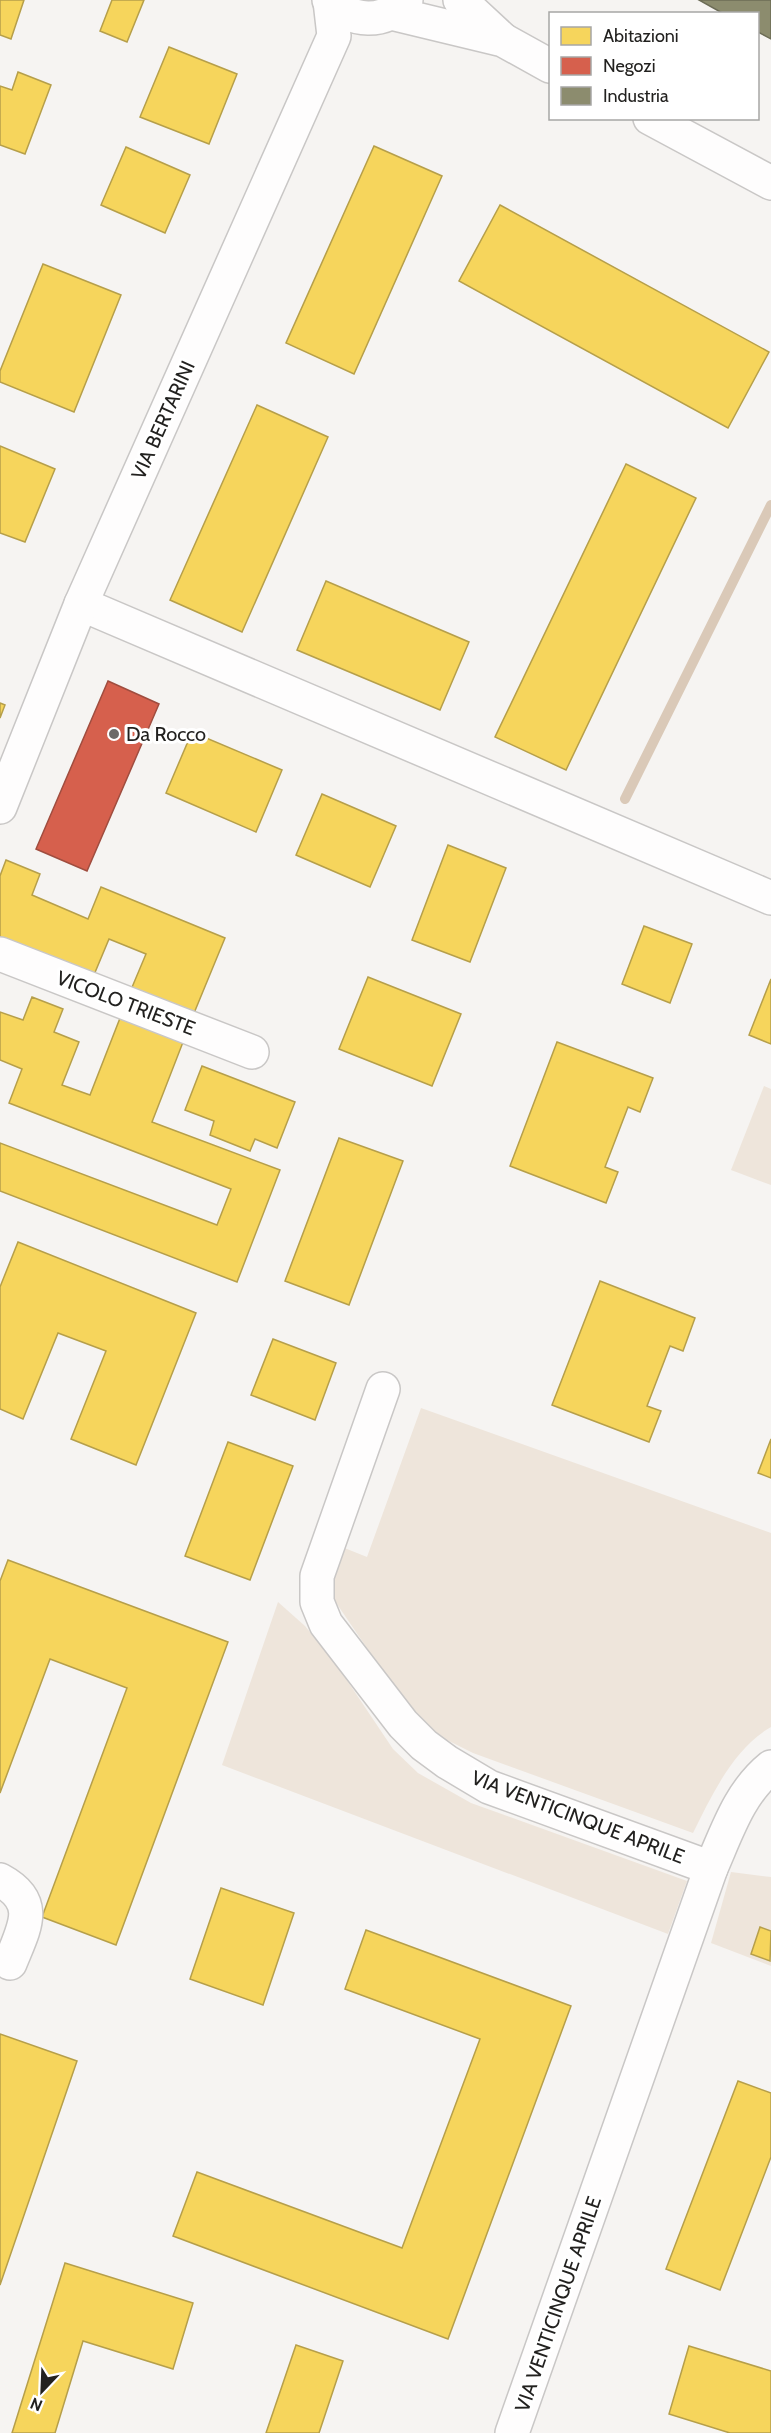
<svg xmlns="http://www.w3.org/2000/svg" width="771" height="2433" viewBox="0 0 771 2433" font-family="Cabin,sans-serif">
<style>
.green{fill:#eee5db}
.homes{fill:#f6d55c;stroke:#b69f4a;stroke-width:1.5}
.shops{fill:#d6604d;stroke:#a04d3f;stroke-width:1.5}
.industry{fill:#8c8c6e;stroke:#6c6c56;stroke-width:1.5}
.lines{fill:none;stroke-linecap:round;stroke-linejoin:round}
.stream{stroke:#dac9b8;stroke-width:10}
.minor-casing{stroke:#c9c7c6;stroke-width:36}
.minor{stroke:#fefdfd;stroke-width:33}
.poi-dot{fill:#6c6b69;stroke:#fff;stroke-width:2}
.labels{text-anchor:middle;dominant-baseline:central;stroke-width:6;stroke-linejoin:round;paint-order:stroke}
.street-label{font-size:20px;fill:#22211f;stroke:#fff}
.poi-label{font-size:20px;fill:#22211f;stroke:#fff;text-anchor:start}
</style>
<rect width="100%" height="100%" fill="#f6f4f2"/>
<!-- green -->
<g class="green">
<path d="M764 1086 771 1089V1185L731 1170Z"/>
<path d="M421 1408 771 1533V1727C733 1749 712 1795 693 1833L473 1753 431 1732 401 1698 326 1588 342 1547 367 1557Z"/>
<path d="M278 1602 305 1626 334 1661 393 1749 418 1773 471 1803 687 1881 668 1934 222 1765Z"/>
<path d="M731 1872 771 1877V1966L711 1943Z"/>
</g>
<!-- homes -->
<g class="homes">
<path d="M0 0H24L11 39 0 35Z"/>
<path d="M112 0H144L127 42 100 31Z"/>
<path d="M169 47 237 74 209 144 140 117Z"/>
<path d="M18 72 51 85 25 154 0 145V86L12 90Z"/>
<path d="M374 146 442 176 354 374 286 343Z"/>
<path d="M126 147 190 175 165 233 101 205Z"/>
<path d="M500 205 769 352 728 428 459 281Z"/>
<path d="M43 264 121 295 74 412 0 382V371Z"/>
<path d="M257 405 328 437 242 632 170 600Z"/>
<path d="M0 446 55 469 25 542 0 533Z"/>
<path d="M626 464 696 498 566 770 495 737Z"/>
<path d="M326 581 469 642 440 710 297 650Z"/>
<path d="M0 703 5 705 0 718Z"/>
<path d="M192 732 282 770 256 832 166 793Z"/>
<path d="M322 794 396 826 370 887 296 855Z"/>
<path d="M448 845 506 868 470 962 412 940Z"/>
<path d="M6 860 40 874 32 895 88 919 101 887 225 938 192 1018 130 992 146 954 109 939 91 982 0 945V876Z"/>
<path d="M644 926 692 944 670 1003 622 984Z"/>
<path d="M368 977 461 1014 432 1086 339 1049Z"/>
<path d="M771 979V1044L749 1035Z"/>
<path d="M32 997 63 1009 54 1032 79 1042 62 1085 90 1095 122 1013 185 1037 152 1122 280 1170 237 1282 0 1191V1143L217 1225 231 1189 9 1103 22 1069 0 1060V1012L23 1020Z"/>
<path d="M557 1042 653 1078 640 1112 628 1107 605 1167 618 1172 606 1203 510 1166Z"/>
<path d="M202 1066 295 1102 277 1148 255 1139 250 1151 210 1135 214 1121 185 1110Z"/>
<path d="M339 1138 403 1161 349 1305 285 1281Z"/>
<path d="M18 1242 196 1313 136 1465 71 1439 106 1351 58 1333 23 1419 0 1409V1287Z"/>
<path d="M600 1281 695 1318 683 1351 670 1346 647 1406 661 1411 649 1442 552 1405Z"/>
<path d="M273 1339 336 1363 315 1420 251 1395Z"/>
<path d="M771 1439V1478L758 1473Z"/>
<path d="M228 1442 293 1466 250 1580 185 1556Z"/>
<path d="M8 1560 228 1642 116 1945 42 1917 127 1688 50 1659 0 1793V1581Z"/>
<path d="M221 1888 294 1913 263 2005 190 1979Z"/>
<path d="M760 1927 771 1931 770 1961 751 1954Z"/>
<path d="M366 1930 571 2006 448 2339 173 2236 197 2172 402 2248 480 2039 345 1989Z"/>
<path d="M0 2034 77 2061 0 2285Z"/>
<path d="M738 2081 771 2093V2157L720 2290 666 2269Z"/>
<path d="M65 2263 193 2303 173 2369 83 2341 55 2433H12Z"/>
<path d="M296 2345 343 2361 319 2433H266Z"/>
<path d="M689 2346 771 2371V2433H730L669 2414Z"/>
</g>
<!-- shops -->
<path class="shops" d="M108 681 159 704 87 871 36 849Z"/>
<!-- industry -->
<path class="industry" d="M699 0H771V39L758 32V14H724Z"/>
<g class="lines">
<!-- stream -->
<path class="stream" d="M625 799 771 505"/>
<!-- minor casing -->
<g class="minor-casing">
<g id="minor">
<path d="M329 0C352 23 384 25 406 0"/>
<path d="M460 0 502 39"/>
<path d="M391 13 503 40 550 66"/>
<path d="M650 118 771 183"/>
<path d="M81 604 771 898"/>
<path d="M0 807 81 604 334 36 330 1"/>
<path d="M0 954 252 1052"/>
<path d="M383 1389 317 1576V1602L326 1624 403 1724 424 1745 447 1762 489 1787 711 1868"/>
<path d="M0 1880C41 1902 24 1928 10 1963"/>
<path d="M512 2433 711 1868C727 1832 739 1793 771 1767"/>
</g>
</g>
<!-- minor -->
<use href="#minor" class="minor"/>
</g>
<!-- markers -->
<circle class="poi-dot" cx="114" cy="734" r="6"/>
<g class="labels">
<!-- street labels -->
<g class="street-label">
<text transform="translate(163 420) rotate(-66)">VIA BERTARINI</text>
<text transform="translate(126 1003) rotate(21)">VICOLO TRIESTE</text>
<text transform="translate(578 1817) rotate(21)">VIA VENTICINQUE APRILE</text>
<text transform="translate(558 2304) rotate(-71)">VIA VENTICINQUE APRILE</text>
</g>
<!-- poi labels -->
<g class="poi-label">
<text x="126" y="734">Da Rocco</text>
</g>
</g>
<!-- legend -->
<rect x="549" y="12" width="210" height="108" fill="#ffffff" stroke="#a7a6a5" stroke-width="1.5"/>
<rect x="561" y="27" width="30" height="18" fill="#f6d55c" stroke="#a7a6a5" stroke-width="1.5"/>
<text x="603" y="42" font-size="18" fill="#22211f">Abitazioni</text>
<rect x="561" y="57" width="30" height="18" fill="#d6604d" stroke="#a7a6a5" stroke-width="1.5"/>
<text x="603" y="72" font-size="18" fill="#22211f">Negozi</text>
<rect x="561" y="87" width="30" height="18" fill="#8c8c6e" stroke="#a7a6a5" stroke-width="1.5"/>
<text x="603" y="102" font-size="18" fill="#22211f">Industria</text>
<!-- north arrow -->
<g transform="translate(42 2391) rotate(203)" stroke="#ffffff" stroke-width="4.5" paint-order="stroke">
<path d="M0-4.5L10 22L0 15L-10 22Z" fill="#22211f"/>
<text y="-9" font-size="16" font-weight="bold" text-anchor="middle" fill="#22211f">N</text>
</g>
</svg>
